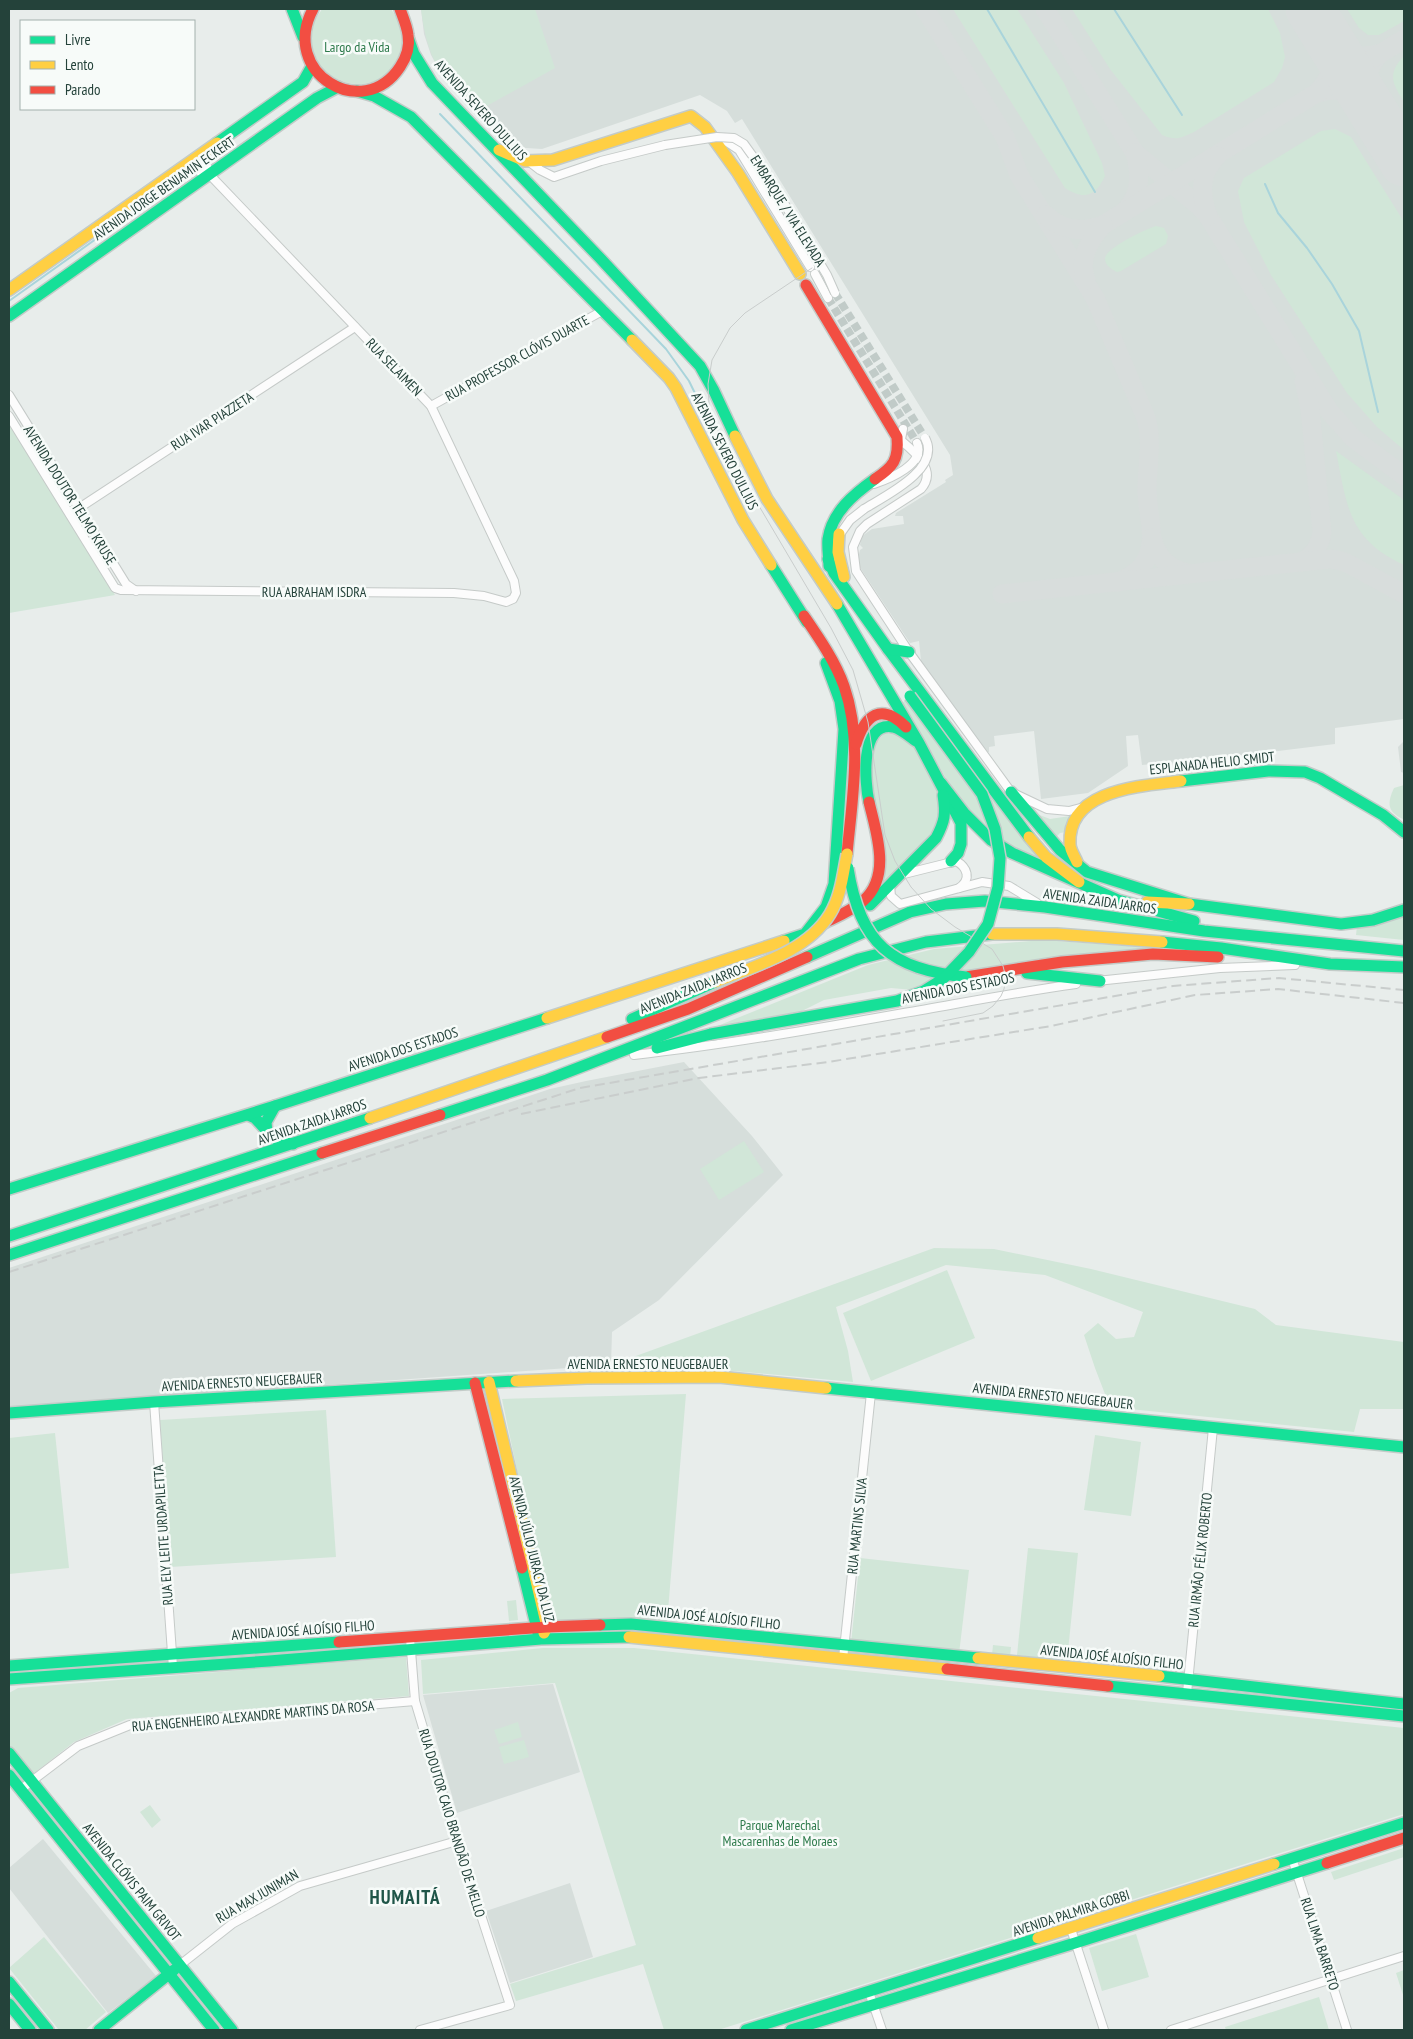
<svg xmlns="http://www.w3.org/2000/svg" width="1413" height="2039" viewBox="0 0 1413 2039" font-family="'PT Sans Narrow',sans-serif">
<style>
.built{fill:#d6dedb}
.green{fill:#d1e6d8}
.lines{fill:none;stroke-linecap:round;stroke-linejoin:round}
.stream{stroke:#a9d4db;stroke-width:2}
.taxiway{stroke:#d8dddc;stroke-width:19}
.runway{stroke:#d8dddc;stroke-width:49}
.street-tunnel{stroke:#c1cbc8;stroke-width:8;stroke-dasharray:8 4;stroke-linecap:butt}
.street-casing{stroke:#c5cac8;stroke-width:10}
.fast-casing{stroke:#c3cbc8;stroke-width:14}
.slow-casing{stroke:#c3cbc8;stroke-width:14}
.jam-casing{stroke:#c3cbc8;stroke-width:14}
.street{stroke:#fcfcfc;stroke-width:8}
.fast{stroke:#16e098;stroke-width:11}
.slow{stroke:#ffcf43;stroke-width:11}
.jam{stroke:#f24e42;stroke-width:11}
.tram{stroke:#c9cdcc;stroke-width:1}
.rail{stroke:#c9cdcc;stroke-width:2;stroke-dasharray:10 5;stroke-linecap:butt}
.street-bridge-casing{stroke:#c5cac8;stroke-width:10;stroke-linecap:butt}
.fast-bridge-casing{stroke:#c3ccc9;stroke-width:14;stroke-linecap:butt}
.slow-bridge-casing{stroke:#c3ccc9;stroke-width:14;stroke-linecap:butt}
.street-bridge{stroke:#fcfcfc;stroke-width:8}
.fast-bridge{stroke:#16e098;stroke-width:11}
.slow-bridge{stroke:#ffcf43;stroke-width:11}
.labels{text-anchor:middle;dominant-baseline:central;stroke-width:5;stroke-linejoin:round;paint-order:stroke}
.park-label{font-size:14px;fill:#2d7a4b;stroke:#f7fbf9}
.street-label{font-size:14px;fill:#24423a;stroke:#f7fbf9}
.district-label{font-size:19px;font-weight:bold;letter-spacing:1px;fill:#1f5548;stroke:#f7fbf9}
</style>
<rect width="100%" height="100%" fill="#e8edeb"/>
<!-- built -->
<g class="built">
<path d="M421 9H1404V719L1335 728V744L1173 764 1172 762 1142 765 1138 735 1126 736 1128 766 1088 793 1041 799 1034 731 994 736 995 746 989 747V752L986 753 921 661 919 641 910 643 859 566 858 558 860 550 863 548 860 545 862 536 872 529 904 524 903 516H895L896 513 946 482 945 480 953 475 950 455 742 119 735 123 727 111 700 95 542 149 511 147 445 80 431 55 424 34Z"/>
<path d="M1404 741V773L1401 772 1398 747Z"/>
<path d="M684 1062 752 1136 783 1175 659 1300 612 1332 611 1365 9 1407V1268L550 1089 586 1081Z"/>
<path d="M553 1684 580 1772 457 1813 423 1695Z"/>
<path d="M43 1839 156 1976 108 2013 9 1888V1868Z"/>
<path d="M570 1883 593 1957 510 1983 486 1911Z"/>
</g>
<!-- green -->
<g class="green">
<path d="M322 9H391C400 22 406 36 400 52 380 113 292 78 314 22 316 17 320 13 322 9Z"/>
<path d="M421 9H535L555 68 476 112C440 78 427 58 421 9Z"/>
<path d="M953 9H1017L1064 83 1102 163 1105 176C1095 197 1084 200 1065 188Z"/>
<path d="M1072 9H1268L1280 33 1285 57 1282 68 1274 82 1194 132C1181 138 1176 141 1162 135L1110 69Z"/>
<path d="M1347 9H1404V21L1379 35H1368L1359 28Z"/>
<path d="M1404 56V102C1392 83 1387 74 1404 56Z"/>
<path d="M1335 129 1351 137 1404 222V450L1377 427 1347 393 1271 275 1244 222 1238 191 1244 178 1321 131Z"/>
<path d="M1156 226 1164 228 1168 236 1166 244 1121 271 1117 272C1110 269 1101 262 1107 254 1114 245 1145 229 1156 226Z"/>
<path d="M9 424 115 595 9 613Z"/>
<path d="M1336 451 1404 500V565C1348 539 1347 506 1336 451Z"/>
<path d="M912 695 1052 866 1013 850 958 799 902 703Z"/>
<path d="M896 733 918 747 940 796V823L866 904 884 871 869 790 873 746 884 734Z"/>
<path d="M1404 785V819H1403C1387 812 1387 803 1394 788Z"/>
<path d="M1029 811 1050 819 1070 816 1066 832 1060 833 1053 840Z"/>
<path d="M1404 914V940L1356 935 1357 926Z"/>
<path d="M1043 940 1169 949 1064 957 913 990 891 988 824 1000 796 1014 710 1029 868 965 934 949Z"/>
<path d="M744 1141 764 1172 719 1200 700 1169Z"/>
<path d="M934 1248 994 1249 1091 1269 1255 1309 1276 1325 1404 1342V1409H1360L1354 1432 1110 1407 1095 1368 1084 1335 1098 1323 1116 1339 1134 1337 1143 1312 1045 1275 946 1265 836 1307 848 1351 853 1382 712 1369 611 1365Z"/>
<path d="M947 1270 975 1338 871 1381 843 1313Z"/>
<path d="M686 1394 667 1623H549L502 1399Z"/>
<path d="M326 1410 336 1557 170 1567 160 1420Z"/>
<path d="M55 1433 69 1568 9 1574V1438Z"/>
<path d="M1095 1435 1141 1442 1131 1516 1084 1510Z"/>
<path d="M1028 1548 1078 1553 1067 1661 1017 1655Z"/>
<path d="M860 1558 969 1570 959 1654 851 1643Z"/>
<path d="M516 1600 518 1620 509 1621 507 1601Z"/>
<path d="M993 1645 1011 1647 1010 1657 992 1655Z"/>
<path d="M543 1648H634L1404 1728V1814L718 2030H664L643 1964 516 2001 510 1984 636 1945 555 1683 423 1694 421 1660Z"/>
<path d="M406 1657 409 1696 127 1719 74 1742 32 1775 9 1746V1693L18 1688Z"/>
<path d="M518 1722 522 1737 499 1744 494 1730Z"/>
<path d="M524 1740 529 1757 504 1764 499 1747Z"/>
<path d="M150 1805 161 1820 152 1828 140 1812Z"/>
<path d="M1404 1848V1857L1334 1880 1331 1872Z"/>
<path d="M1136 1934 1149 1977 1102 1991 1089 1948Z"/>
<path d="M44 1937 106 2012 85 2030H59L9 1968Z"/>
<path d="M1404 1970V1998L1396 1973Z"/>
<path d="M1319 1997 1329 2030H1226L1225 2027Z"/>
</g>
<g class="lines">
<!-- stream -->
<g class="stream">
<path d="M987 9 1095 192"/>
<path d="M1114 9 1182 115"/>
<path d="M440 114 666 349 689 381 707 418"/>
<path d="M1265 184 1278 213 1307 248 1332 284 1359 331 1378 412"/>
<path d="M9 301 187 174"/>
</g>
<!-- taxiway -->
<g class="taxiway">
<path d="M925 9 1005 137 1019 175 1095 298 1146 418C1153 441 1147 466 1147 490 1147 513 1157 537 1147 558 1141 571 1130 577 1118 582"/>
<path d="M1045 9 1135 153 1199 206 1208 216 1329 411 1353 438 1404 476"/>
<path d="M1326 34C1343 50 1353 61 1378 54"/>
<path d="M1319 90C1337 72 1333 53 1324 32"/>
<path d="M1321 92C1340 87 1352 93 1368 104"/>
<path d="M1368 104C1365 87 1366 69 1378 56"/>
<path d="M1126 210C1141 193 1141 174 1135 153"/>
<path d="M1046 215C1062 231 1082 233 1103 225L1404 39"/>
<path d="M1208 216C1200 194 1199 174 1217 156"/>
<path d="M1086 280C1078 259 1089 241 1103 225"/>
<path d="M1152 538C1157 557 1168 569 1188 573"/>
<path d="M1301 562C1314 556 1320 546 1322 532L1310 409 1304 381"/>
<path d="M1002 594 1329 559 1338 560 1347 563 1404 594"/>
</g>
<!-- runway -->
<path class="runway" d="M1310 9 1404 162"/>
<!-- street-tunnel -->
<g class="street-tunnel">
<path d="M835 293 925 438"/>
<path d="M828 298 917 443"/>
</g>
<!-- street casing -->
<g class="street-casing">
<g id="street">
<path d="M724 140 739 150 810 267"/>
<path d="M192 160 200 172 209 174"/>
<path d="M531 163 540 170 554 177 601 161 665 145"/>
<path d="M815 274 828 298"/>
<path d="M9 395 126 584 136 591"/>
<path d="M431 406 604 310"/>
<path d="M9 416 115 588 121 590 454 593 484 596 506 602 513 599 516 593 514 581 431 406 209 174 207 166 199 155"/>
<path d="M897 437C911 449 939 469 921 489L867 524 860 531 853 547 856 571 909 652 1011 792 1047 809 1069 811 1084 807"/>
<path d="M900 444 903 429"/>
<path d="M874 484C889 479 926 464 917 443"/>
<path d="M70 514 355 327"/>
<path d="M838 537 850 520 864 509"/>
<path d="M904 874 956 861C967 867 972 879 959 888"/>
<path d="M890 885 891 896 900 904 982 882 1009 886 1037 903"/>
<path d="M1097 981 1220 968 1295 965"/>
<path d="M634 1055C724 1045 814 1029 904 1013 962 1003 1018 992 1076 984"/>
<path d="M154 1402 173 1667"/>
<path d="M410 1638 415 1701 457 1841 510 2005 420 2030"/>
<path d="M843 1659 871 1393"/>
<path d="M1187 1693 1213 1428"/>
<path d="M20 1790 78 1746 130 1725 415 1701"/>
<path d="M1292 1858 1347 2030"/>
<path d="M1071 1929 1104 2030"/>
<path d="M180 1965 232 1924 300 1886 457 1841"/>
<path d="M869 1992 882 2030"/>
<path d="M1171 2030 1404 1956"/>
</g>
</g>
<!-- fast casing -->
<g class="fast-casing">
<g id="fast">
<path d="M292 9 303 37"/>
<path d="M409 40 414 54 432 83 599 257 700 366 714 391 735 436"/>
<path d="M357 91 374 96 411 117 632 340"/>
<path d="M217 143 303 82 312 66"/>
<path d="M9 316 317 98 338 87"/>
<path d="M828 559 834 573 888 649 1029 837"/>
<path d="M771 565 807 622"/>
<path d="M829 566C829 557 827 547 828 539 832 512 854 494 875 479"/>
<path d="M837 604 919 743 961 823V844L958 853 951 861"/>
<path d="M888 649 909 652"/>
<path d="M1181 781 1268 771 1305 772 1320 778 1383 815 1404 832"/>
<path d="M941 783 965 814 991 840 1012 853 1118 900 1194 921"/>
<path d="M1011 792 1060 850 1087 872 1189 904 1341 924 1373 920 1404 910"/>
<path d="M869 802C865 784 859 721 893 727 901 729 909 736 916 741"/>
<path d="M870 905 936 838C945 821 946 814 943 795"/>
<path d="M784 941 805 934 826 907 834 884 844 729 840 701 826 663"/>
<path d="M1162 942 1221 948 1330 964 1404 967"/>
<path d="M807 957 910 912 946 904 985 901 1045 907 1204 931 1404 951"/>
<path d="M1027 973 1100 981"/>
<path d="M632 1019 715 982"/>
<path d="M657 1048 711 1034"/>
<path d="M275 1106 266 1122 267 1133 277 1140 293 1144"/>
<path d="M248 1115 255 1118 266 1130"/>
<path d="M440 1115 547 1080 859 959 926 942 992 934"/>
<path d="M9 1189 275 1106 547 1018"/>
<path d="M9 1236 370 1118"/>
<path d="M9 1255 322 1153"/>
<path d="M826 1388 1404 1447"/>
<path d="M9 1413 154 1402 516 1381"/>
<path d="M522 1568 538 1633"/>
<path d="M600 1625 631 1624 978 1658"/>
<path d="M9 1666 339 1642"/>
<path d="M1159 1676 1404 1704"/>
<path d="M9 1679 269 1661 541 1639 629 1637"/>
<path d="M1108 1686 1404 1716"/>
<path d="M9 1753 232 2030"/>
<path d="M9 1775 214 2030"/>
<path d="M1274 1864 1404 1823"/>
<path d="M9 1982 48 2030"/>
<path d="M9 2004 30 2030"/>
<path d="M99 2030 174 1970"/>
<path d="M746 2030 1038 1938"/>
<path d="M791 2030 1075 1943 1327 1863"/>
</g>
</g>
<!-- slow casing -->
<g class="slow-casing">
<g id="slow">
<path d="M499 150 525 161 553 160 691 116 705 127 738 173 800 274"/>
<path d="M9 290 217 143"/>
<path d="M632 340 669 378 676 388 743 520 771 565"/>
<path d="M735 436 767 499 837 604"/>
<path d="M839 534 838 552 844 577"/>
<path d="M1029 837 1046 857 1079 882"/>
<path d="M1077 862C1075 857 1070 850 1070 844 1067 789 1142 786 1181 781"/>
<path d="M1147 902 1189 904"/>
<path d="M992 934H1057L1162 942"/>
<path d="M547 1018 784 941"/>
<path d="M370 1118 607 1037"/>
<path d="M516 1381 587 1378 719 1377 826 1388"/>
<path d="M489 1382 547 1627 544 1633"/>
<path d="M629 1637 947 1669"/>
<path d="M978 1658 1159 1676"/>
<path d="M1038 1938 1274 1864"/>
</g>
</g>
<!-- jam casing -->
<g class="jam-casing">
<g id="jam">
<path d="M313 9C279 73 363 123 400 67 406 58 410 46 408 35 407 26 403 17 400 9"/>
<path d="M806 285 897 437C899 460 893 467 875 479"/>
<path d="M804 616C819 638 835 661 844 686 863 740 852 799 847 854"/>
<path d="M856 744C865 715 881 702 906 727"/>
<path d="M822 924C836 917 851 911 863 901 892 876 876 832 869 802"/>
<path d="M966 977 1062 962 1153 954 1218 957"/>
<path d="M607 1037 688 1009 807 957"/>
<path d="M322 1153 440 1115"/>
<path d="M475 1383 522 1568"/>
<path d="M339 1642 547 1627 600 1625"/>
<path d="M947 1669 1108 1686"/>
<path d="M1327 1863 1404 1838"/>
</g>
</g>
<!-- street -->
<use href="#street" class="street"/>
<!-- fast -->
<use href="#fast" class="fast"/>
<!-- slow -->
<use href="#slow" class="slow"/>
<!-- jam -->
<use href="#jam" class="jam"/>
<!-- tram -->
<path class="tram" d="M812 268 745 313 730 328 712 360 708 384 709 404 712 417 726 450 831 628 853 670 868 722 885 835 895 861 911 887 931 909 955 927 992 949 1003 966 1006 978 1004 989 1001 996 993 1006 983 1013 943 1021"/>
<!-- rail -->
<g class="rail">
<path d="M521 1114 699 1078 828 1062 1051 1026 1195 995 1278 989 1404 1003"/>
<path d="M9 1272 580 1088 1173 986 1279 978 1404 990"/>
</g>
<!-- street-bridge casing -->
<g class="street-bridge-casing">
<g id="street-bridge">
<path d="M665 145 717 137 734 138 744 144 772 183 827 275 835 293"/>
<path d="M864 509C885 496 942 469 925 438"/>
</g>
</g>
<!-- fast-bridge casing -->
<g class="fast-bridge-casing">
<g id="fast-bridge">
<path d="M848 868C860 944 891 969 966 977"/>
<path d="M711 1034 897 1001 924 991 943 979 969 952 988 924 998 887 1000 858 995 829 982 794 910 696"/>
</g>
</g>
<!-- slow-bridge casing -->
<g class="slow-bridge-casing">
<path id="slow-bridge" d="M715 982C754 966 807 952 830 914 841 896 843 874 847 854"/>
</g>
<!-- street-bridge -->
<use href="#street-bridge" class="street-bridge"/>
<!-- fast-bridge -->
<use href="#fast-bridge" class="fast-bridge"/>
<!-- slow-bridge -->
<use href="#slow-bridge" class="slow-bridge"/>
</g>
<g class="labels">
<!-- park labels -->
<g class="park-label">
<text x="357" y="47">Largo da Vida</text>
<text x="780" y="1825">Parque Marechal<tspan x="780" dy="16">Mascarenhas de Moraes</tspan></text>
</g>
<!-- street labels -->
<g class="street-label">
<text transform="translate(481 110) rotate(48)">AVENIDA SEVERO DULLIUS</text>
<text transform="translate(164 188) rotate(-35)">AVENIDA JORGE BENJAMIN ECKERT</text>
<text transform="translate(788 211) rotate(58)">EMBARQUE / VIA ELEVADA</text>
<text transform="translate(517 358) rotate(-29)">RUA PROFESSOR CLÓVIS DUARTE</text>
<text transform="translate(394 367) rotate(46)">RUA SELAIMEN</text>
<text transform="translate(212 421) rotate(-33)">RUA IVAR PIAZZETA</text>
<text transform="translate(725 451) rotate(63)">AVENIDA SEVERO DULLIUS</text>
<text transform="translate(70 495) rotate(58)">AVENIDA DOUTOR TELMO KRUSE</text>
<text x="314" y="592">RUA ABRAHAM ISDRA</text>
<text transform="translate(1212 763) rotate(-6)">ESPLANADA HELIO SMIDT</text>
<text transform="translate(1100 901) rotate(8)">AVENIDA ZAIDA JARROS</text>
<text transform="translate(693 988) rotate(-22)">AVENIDA ZAIDA JARROS</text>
<text transform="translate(958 988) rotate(-11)">AVENIDA DOS ESTADOS</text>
<text transform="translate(403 1049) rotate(-18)">AVENIDA DOS ESTADOS</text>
<text transform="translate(312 1122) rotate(-19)">AVENIDA ZAIDA JARROS</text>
<text x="648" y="1364">AVENIDA ERNESTO NEUGEBAUER</text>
<text transform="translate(242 1382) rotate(-3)">AVENIDA ERNESTO NEUGEBAUER</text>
<text transform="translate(1053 1396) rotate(6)">AVENIDA ERNESTO NEUGEBAUER</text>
<text transform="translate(857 1526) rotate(-84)">RUA MARTINS SILVA</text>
<text transform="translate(163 1535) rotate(-94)">RUA ELY LEITE URDAPILETTA</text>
<text transform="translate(532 1549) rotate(76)">AVENIDA JÚLIO JURACY DA LUZ</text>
<text transform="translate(1200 1560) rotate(-84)">RUA IRMÃO FÉLIX ROBERTO</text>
<text transform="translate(709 1617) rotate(6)">AVENIDA JOSÉ ALOÍSIO FILHO</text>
<text transform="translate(303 1630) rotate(-4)">AVENIDA JOSÉ ALOÍSIO FILHO</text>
<text transform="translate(1112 1657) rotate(6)">AVENIDA JOSÉ ALOÍSIO FILHO</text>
<text transform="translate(253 1716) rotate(-5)">RUA ENGENHEIRO ALEXANDRE MARTINS DA ROSA</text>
<text transform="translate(452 1823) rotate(73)">RUA DOUTOR CAIO BRANDÃO DE MELLO</text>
<text transform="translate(132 1882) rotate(51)">AVENIDA CLÓVIS PAIM GRIVOT</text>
<text transform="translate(257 1896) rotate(-30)">RUA MAX JUNIMAN</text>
<text transform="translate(1071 1913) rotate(-18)">AVENIDA PALMIRA GOBBI</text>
<text transform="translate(1320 1944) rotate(72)">RUA LIMA BARRETO</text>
</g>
<!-- district labels -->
<g class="district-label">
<text x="405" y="1897">HUMAITÁ</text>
</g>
</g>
<!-- border -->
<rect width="1413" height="2039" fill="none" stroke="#24423a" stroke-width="20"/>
<!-- legend -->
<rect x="20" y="20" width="175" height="90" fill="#f7fbf9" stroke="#a3b1ad"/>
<rect x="30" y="36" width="25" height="8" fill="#16e098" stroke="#a3b1ad"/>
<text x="65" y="45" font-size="15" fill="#24423a">Livre</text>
<rect x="30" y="61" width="25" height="8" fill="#ffcf43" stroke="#a3b1ad"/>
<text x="65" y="70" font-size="15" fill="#24423a">Lento</text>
<rect x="30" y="86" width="25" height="8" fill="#f24e42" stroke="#a3b1ad"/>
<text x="65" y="95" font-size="15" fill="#24423a">Parado</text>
</svg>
